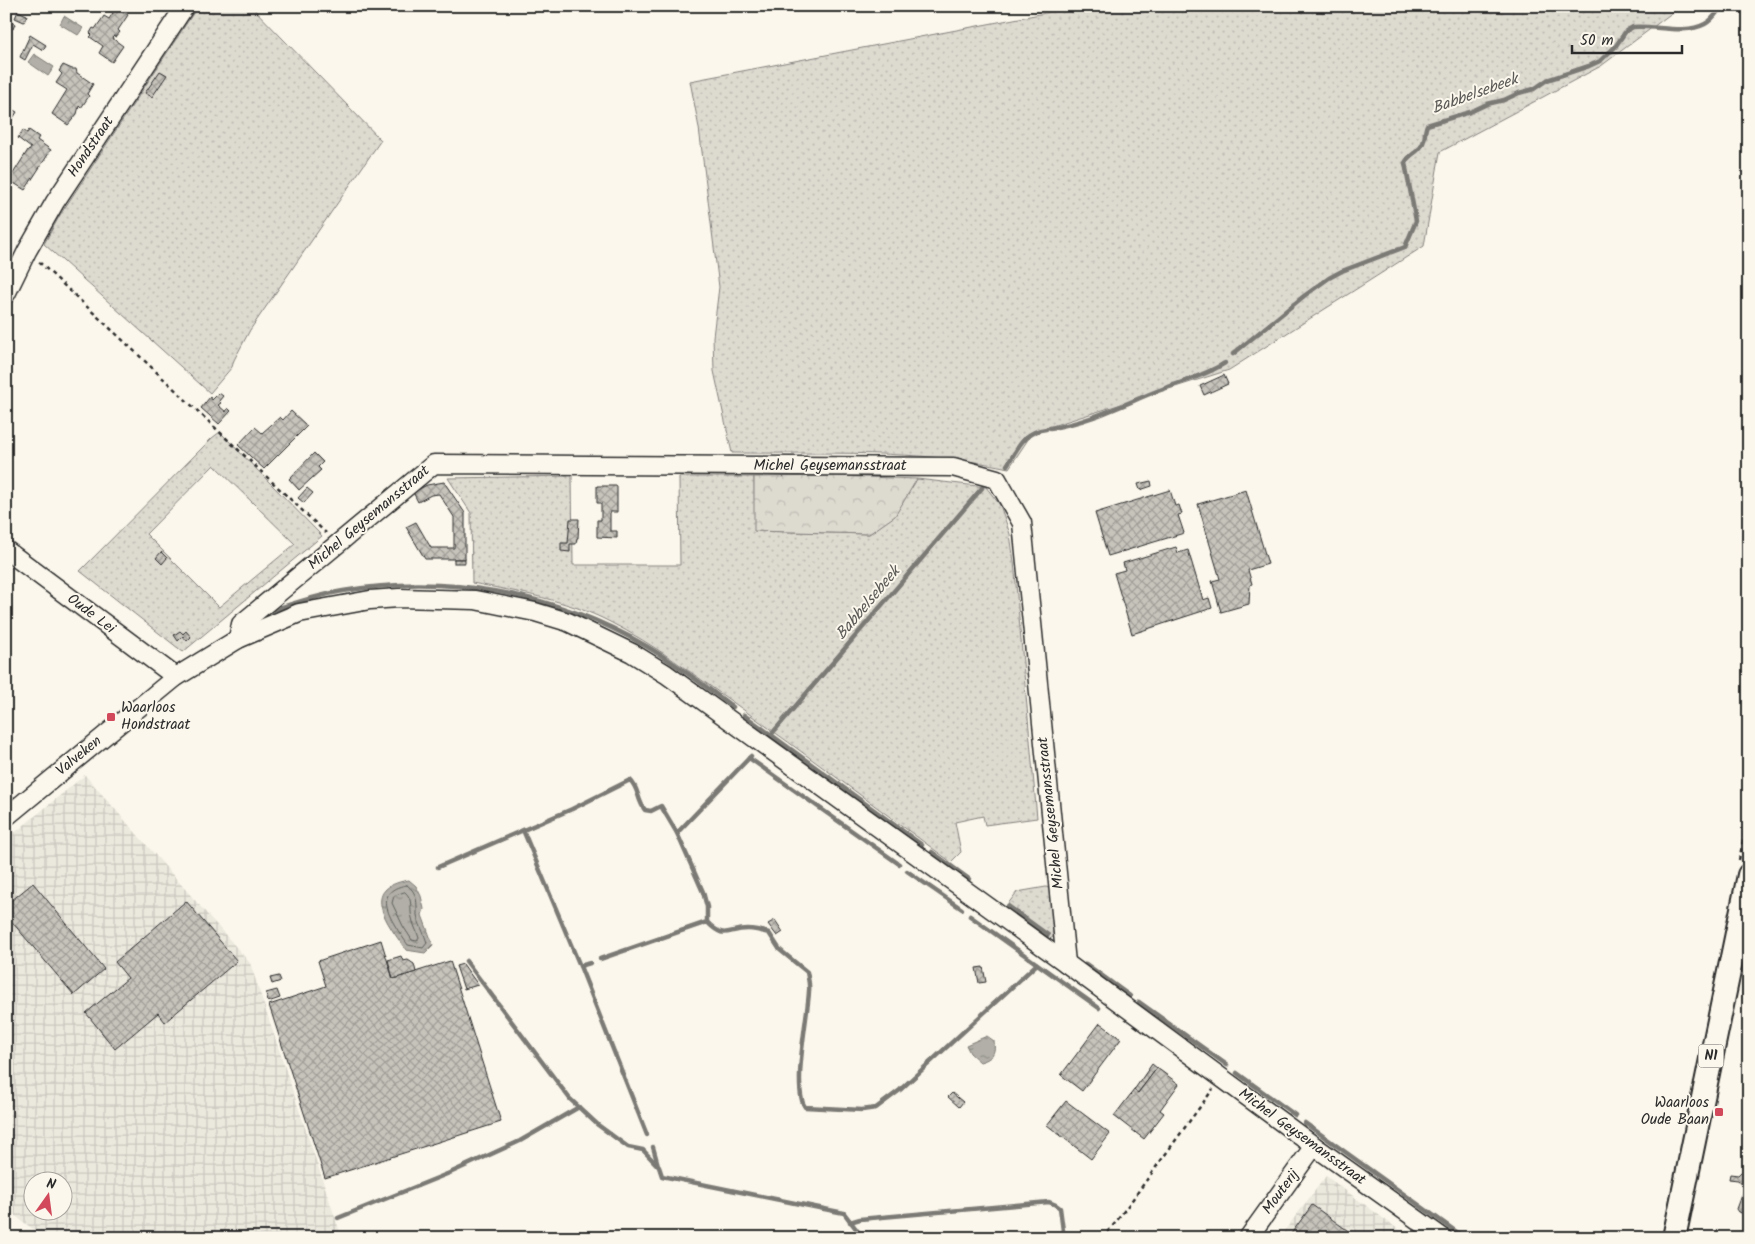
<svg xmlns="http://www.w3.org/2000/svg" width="1755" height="1244" viewBox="0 0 1755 1244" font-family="Kalam,sans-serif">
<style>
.industrial{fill:url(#industrial-grid);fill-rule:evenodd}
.grass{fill:url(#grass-dots);stroke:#84827e;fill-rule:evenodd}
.forest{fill:url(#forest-crowns);stroke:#84827e}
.water{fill:url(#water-ripples);stroke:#7b7a75}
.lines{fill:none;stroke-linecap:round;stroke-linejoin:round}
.shore{stroke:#61605d;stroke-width:1}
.stream{stroke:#7b7a75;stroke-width:4.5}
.building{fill:url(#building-cross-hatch);stroke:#2b2b2b}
.minor-casing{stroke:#2b2b2b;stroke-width:21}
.major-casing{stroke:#2b2b2b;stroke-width:26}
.path{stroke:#2b2b2b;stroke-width:2.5;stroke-dasharray:4 4;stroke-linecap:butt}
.minor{stroke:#fbf7ec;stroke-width:18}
.major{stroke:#fbf7ec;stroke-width:22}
.poi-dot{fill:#d1495b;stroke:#fbf7ec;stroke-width:2}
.labels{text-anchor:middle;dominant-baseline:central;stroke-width:4;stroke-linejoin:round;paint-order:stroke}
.shield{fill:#fbf7ec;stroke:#696865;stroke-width:1}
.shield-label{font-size:14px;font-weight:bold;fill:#2b2b2b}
.street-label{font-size:15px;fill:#2b2b2b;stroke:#fbf7ec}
.poi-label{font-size:15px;fill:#2b2b2b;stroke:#fbf7ec;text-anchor:start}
.water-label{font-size:16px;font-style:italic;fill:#5a5956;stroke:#fbf7ec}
</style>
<defs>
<pattern id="industrial-grid" width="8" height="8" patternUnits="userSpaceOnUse" patternTransform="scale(1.25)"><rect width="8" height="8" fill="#ebe8de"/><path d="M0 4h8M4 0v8" fill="none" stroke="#cac7bf"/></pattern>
<pattern id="grass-dots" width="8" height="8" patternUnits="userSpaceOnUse" patternTransform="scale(1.25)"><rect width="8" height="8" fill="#dddad0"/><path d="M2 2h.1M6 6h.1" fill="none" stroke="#bebbb3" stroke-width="1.8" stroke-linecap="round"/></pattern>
<pattern id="forest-crowns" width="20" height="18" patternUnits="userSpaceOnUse" patternTransform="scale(1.25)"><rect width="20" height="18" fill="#dddad0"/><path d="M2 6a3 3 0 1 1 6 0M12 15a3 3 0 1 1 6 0" fill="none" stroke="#bebbb3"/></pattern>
<pattern id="water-ripples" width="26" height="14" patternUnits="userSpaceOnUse" patternTransform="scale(1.25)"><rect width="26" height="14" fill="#b1afa7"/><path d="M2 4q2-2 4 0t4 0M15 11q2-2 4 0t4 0" fill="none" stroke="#908f88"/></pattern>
<pattern id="building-cross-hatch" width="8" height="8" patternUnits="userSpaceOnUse" patternTransform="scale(1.25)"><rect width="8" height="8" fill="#c7c4bc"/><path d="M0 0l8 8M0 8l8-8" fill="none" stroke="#a29f99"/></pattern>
</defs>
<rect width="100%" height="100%" fill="#fbf7ec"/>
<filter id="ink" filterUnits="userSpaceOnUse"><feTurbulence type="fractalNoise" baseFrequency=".02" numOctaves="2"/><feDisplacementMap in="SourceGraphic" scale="10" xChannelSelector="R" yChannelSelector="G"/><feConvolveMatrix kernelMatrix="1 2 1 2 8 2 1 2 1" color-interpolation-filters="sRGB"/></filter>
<g filter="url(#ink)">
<!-- industrial -->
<g class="industrial">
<path d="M85 775 250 963 342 1238H45L6 1209V840ZM32 1182H62V1212H32Z"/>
<path d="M1326 1176 1410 1238H1279Z"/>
</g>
<!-- grass -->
<g class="grass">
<path d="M198 6H251L381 140 250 330 234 360 232 367 210 393 44 244 60 215Z"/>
<path d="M1082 6H1681L1601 66 1440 152 1424 246 1229 370 1033 432 1009 468C918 449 824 454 732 453L714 371 713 337 719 287 699 128 690 81Z"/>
<path d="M220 432 322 536 183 652 80 571 212 438ZM214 465 295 544 219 607 146 534Z"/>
<path d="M572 476 573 565H680L679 477H754L755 531 869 534 894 516 917 479 986 487 1000 505 1010 534 1014 562 1037 818 985 825 983 816 955 822 961 852 951 862C879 809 807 755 734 703 694 675 654 644 610 622 568 600 518 592 472 583L471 513 448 478Z"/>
<path d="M1046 887 1052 888 1058 928 1053 937 1048 940 1004 909 1017 892Z"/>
</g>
<!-- forest -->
<path class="forest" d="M838 476 917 479 895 516 869 534 754 531V477Z"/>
<!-- water -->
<g class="water">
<path d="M64 16 83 28 78 35 60 24Z"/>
<path d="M34 54 54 67 48 76 28 62Z"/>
<path d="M409 880 416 886 421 896 424 909 422 915 433 945 425 953 406 950C388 924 358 888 409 880Z"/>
<path d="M987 1036 994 1041C996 1053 992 1059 980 1062L970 1053 966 1045Z"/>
</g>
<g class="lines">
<!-- shore -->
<g class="shore">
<path d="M407 885C418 893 417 903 417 915 418 922 425 935 427 943L423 948 408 945C395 926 367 891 407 885Z"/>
<path d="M405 892C414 900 409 908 412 918 413 925 417 931 419 938L417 941 412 940 403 926 392 903 394 896Z"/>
</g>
<!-- stream -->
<g class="stream">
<path d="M1233 354 1304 296 1329 278 1342 271 1405 247 1416 221 1405 163C1409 154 1418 153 1422 145 1426 139 1424 131 1427 125L1470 112 1487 104 1504 100 1519 93 1534 89 1547 80 1589 66 1600 61 1615 47 1626 31 1633 27C1656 25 1684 35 1705 24 1713 20 1717 12 1722 6"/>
<path d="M1050 428C1087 423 1122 405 1157 391 1179 383 1204 376 1225 363"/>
<path d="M1007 465C1019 447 1023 432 1046 429"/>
<path d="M270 611C294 603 318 595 343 591 446 573 556 593 646 646 677 664 705 686 733 707"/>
<path d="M744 715 922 845"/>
<path d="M770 736 982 488"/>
<path d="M749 758 899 864"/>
<path d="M523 830 580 966 590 963"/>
<path d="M932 852 969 879"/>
<path d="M438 867 572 809 630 780C639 788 637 800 645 810L651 811 661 806 677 833 751 756"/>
<path d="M907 871 962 909"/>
<path d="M1008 906 1048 935"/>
<path d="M970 916 1099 1008"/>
<path d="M707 922C726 941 726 929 748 929 755 929 762 931 769 933L780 950 807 972C808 978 810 985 809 991 808 1016 792 1089 805 1107L862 1110 876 1108 900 1090 1037 964"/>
<path d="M600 959 707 922V907L703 892 677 833"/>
<path d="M466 961 570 1099 598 1125 628 1147 643 1150 659 1167 662 1176 844 1213 863 1238"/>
<path d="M1086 964 1130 996"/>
<path d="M580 966 647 1135"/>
<path d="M1139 1002 1227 1065"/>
<path d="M1237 1073 1295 1115"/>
<path d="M1305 1123 1465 1238"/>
<path d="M653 1147 658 1165"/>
<path d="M338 1218 452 1172 520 1141 579 1107"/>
<path d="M850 1222 860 1219 1049 1202 1056 1205 1060 1208 1064 1238"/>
</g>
</g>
<!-- building -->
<g class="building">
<path d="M107 6H117L128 15 118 30 120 32 116 37 114 36 112 38 123 46 112 62 99 53 103 46 90 37 92 35 90 33 93 28 95 29 104 16 109 19 113 13 106 8Z"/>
<path d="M18 11 27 15 24 22 15 18Z"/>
<path d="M8 20 15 24 13 29 6 26Z"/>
<path d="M30 35 46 45 43 50 33 44 25 60 20 57Z"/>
<path d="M63 65 72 69H76L77 73 93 84 87 94 89 96 81 108 79 106 77 114 68 125 52 114 67 90 56 83 62 74 59 71Z"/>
<path d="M160 71 167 75 152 97 145 93Z"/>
<path d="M6 106 17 112 10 123 6 121Z"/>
<path d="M23 130 27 133 29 130 39 137 37 140 51 150 25 190 9 180 28 150 29 151 31 148 18 138Z"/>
<path d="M1224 375 1228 384 1204 395 1200 386Z"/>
<path d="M219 393 223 396 219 401 221 403 218 405 226 412 228 408 231 411 219 424 201 408 210 397 212 400Z"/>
<path d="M291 411 307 426 264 469 238 445 255 427 262 433 280 417 283 420Z"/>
<path d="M314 453 323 462 318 467 321 470 299 490 289 479Z"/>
<path d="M1151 481 1152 486 1140 490 1138 484Z"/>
<path d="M444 482 465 513V559H425L406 527 416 522 431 548H454V517L439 494 431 495 418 502 413 492 427 485Z"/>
<path d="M597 486H617V512H610V531H617V538L597 537V520H601V503H597Z"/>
<path d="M307 488 313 493 304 503 298 498Z"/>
<path d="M1170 490 1175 506 1179 505 1182 514 1178 515 1184 533 1108 556 1095 513Z"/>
<path d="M1246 490 1268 564 1248 570 1252 584 1250 585 1249 604 1221 612 1212 581 1220 579 1198 504Z"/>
<path d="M570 519H579L578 538H577L576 544H570V552L561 551V543H568Z"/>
<path d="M1176 547 1178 553 1188 550 1203 600 1209 598 1212 608 1132 634 1114 573 1125 570 1123 563Z"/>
<path d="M161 552 167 558 162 564 156 558Z"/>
<rect x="454" y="559" width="11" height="4"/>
<path d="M180 631 183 634 186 631 191 637 187 641 183 636 178 641 174 635Z"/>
<path d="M33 883 104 969 74 995 6 915V905Z"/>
<path d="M186 901 237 961 165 1022 158 1013 115 1049 86 1013 128 978 115 962Z"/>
<path d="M775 920 783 932 777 936 768 924Z"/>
<path d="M381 940 393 979 450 961 501 1122 325 1178 269 1005 326 986 318 961Z"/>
<path d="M401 956 403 961 408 960 414 964 416 972 393 979 388 960Z"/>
<path d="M463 964 478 985 464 989 456 966Z"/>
<path d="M983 967 986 982 979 983 976 968Z"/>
<path d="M279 976 281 981 272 984 270 978Z"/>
<path d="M277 990 280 998 268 1002 266 993Z"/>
<path d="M1100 1023 1121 1039 1082 1091 1061 1075Z"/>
<path d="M1152 1064 1157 1068 1138 1093 1134 1090Z"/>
<path d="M1157 1068 1179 1084 1160 1110 1164 1113 1144 1139 1114 1116 1134 1090 1138 1093Z"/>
<path d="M952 1093 963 1102 959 1107 948 1097Z"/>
<path d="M1066 1101 1110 1134 1091 1159 1047 1125Z"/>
<path d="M1749 1156V1215L1738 1212 1736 1209 1744 1187 1738 1180 1729 1179 1730 1174 1738 1175 1741 1172 1747 1171 1745 1161Z"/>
<path d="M1312 1205 1358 1238H1288Z"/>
</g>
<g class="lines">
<!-- minor casing -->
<g class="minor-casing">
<g id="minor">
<path d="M6 294 27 251 55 202 185 6"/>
<path d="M6 550 176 677"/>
<path d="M238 639 241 624 434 464 953 467 997 479 1022 523 1066 963"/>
<path d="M6 817 176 677 238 639 299 613 370 600 399 598 475 600 535 612 568 622 632 653 666 674 1066 963 1314 1146 1443 1238"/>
<path d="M1248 1238 1314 1146"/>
</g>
</g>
<!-- major casing -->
<g class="major-casing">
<path id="major" d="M1674 1238 1749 875"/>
</g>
<!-- path -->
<g class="path">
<path d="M39 262 129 346 326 533"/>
<path d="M1739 860 1749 813"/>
<path d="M1102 1238 1116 1222 1213 1089"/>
</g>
<!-- minor -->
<use href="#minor" class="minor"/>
<!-- major -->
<use href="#major" class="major"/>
</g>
</g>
<!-- markers -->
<g class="poi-dot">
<rect x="106" y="712" width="10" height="10" rx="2.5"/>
<rect x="1714" y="1107" width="10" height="10" rx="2.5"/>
</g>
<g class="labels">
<!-- shield labels -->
<rect class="shield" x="1698.5" y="1044.5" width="25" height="23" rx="4"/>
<g class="shield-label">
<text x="1711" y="1056">N1</text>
</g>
<!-- street labels -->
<g class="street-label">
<text transform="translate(91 147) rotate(-56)">Hondstraat</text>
<text x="830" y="466">Michel Geysemansstraat</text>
<text transform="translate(369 518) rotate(-40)">Michel Geysemansstraat</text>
<text transform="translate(91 614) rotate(37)">Oude Lei</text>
<text transform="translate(79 756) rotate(-39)">Valveken</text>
<text transform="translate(1051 813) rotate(-96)">Michel Geysemansstraat</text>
<text transform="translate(1302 1137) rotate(36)">Michel Geysemansstraat</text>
<text transform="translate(1281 1192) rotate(-54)">Mouterij</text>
</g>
<!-- poi labels -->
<g class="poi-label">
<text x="121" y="708">Waarloos<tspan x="121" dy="17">Hondstraat</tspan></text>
<text x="1709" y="1103" text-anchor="end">Waarloos<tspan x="1709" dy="17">Oude Baan</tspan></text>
</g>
<!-- water labels -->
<g class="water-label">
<text transform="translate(1475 94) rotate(-20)">Babbelsebeek</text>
<text transform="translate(868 603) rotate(-50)">Babbelsebeek</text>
</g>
</g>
<!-- margin -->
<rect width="1755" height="1244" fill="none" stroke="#fbf7ec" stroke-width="25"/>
<rect x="12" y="12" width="1730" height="1219" fill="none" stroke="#2b2b2b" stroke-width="2" filter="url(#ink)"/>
<!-- north arrow -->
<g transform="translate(48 1196) rotate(14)"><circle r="24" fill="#fbf7ec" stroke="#a8a59f"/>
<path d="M0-4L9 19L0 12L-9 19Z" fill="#d1495b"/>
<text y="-8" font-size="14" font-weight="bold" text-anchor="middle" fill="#2b2b2b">N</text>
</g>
<!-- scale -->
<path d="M1572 45v8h110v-8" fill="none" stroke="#2b2b2b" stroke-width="2.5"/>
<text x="1580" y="45" font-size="15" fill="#2b2b2b" stroke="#fbf7ec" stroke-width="4" paint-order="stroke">50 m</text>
</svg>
